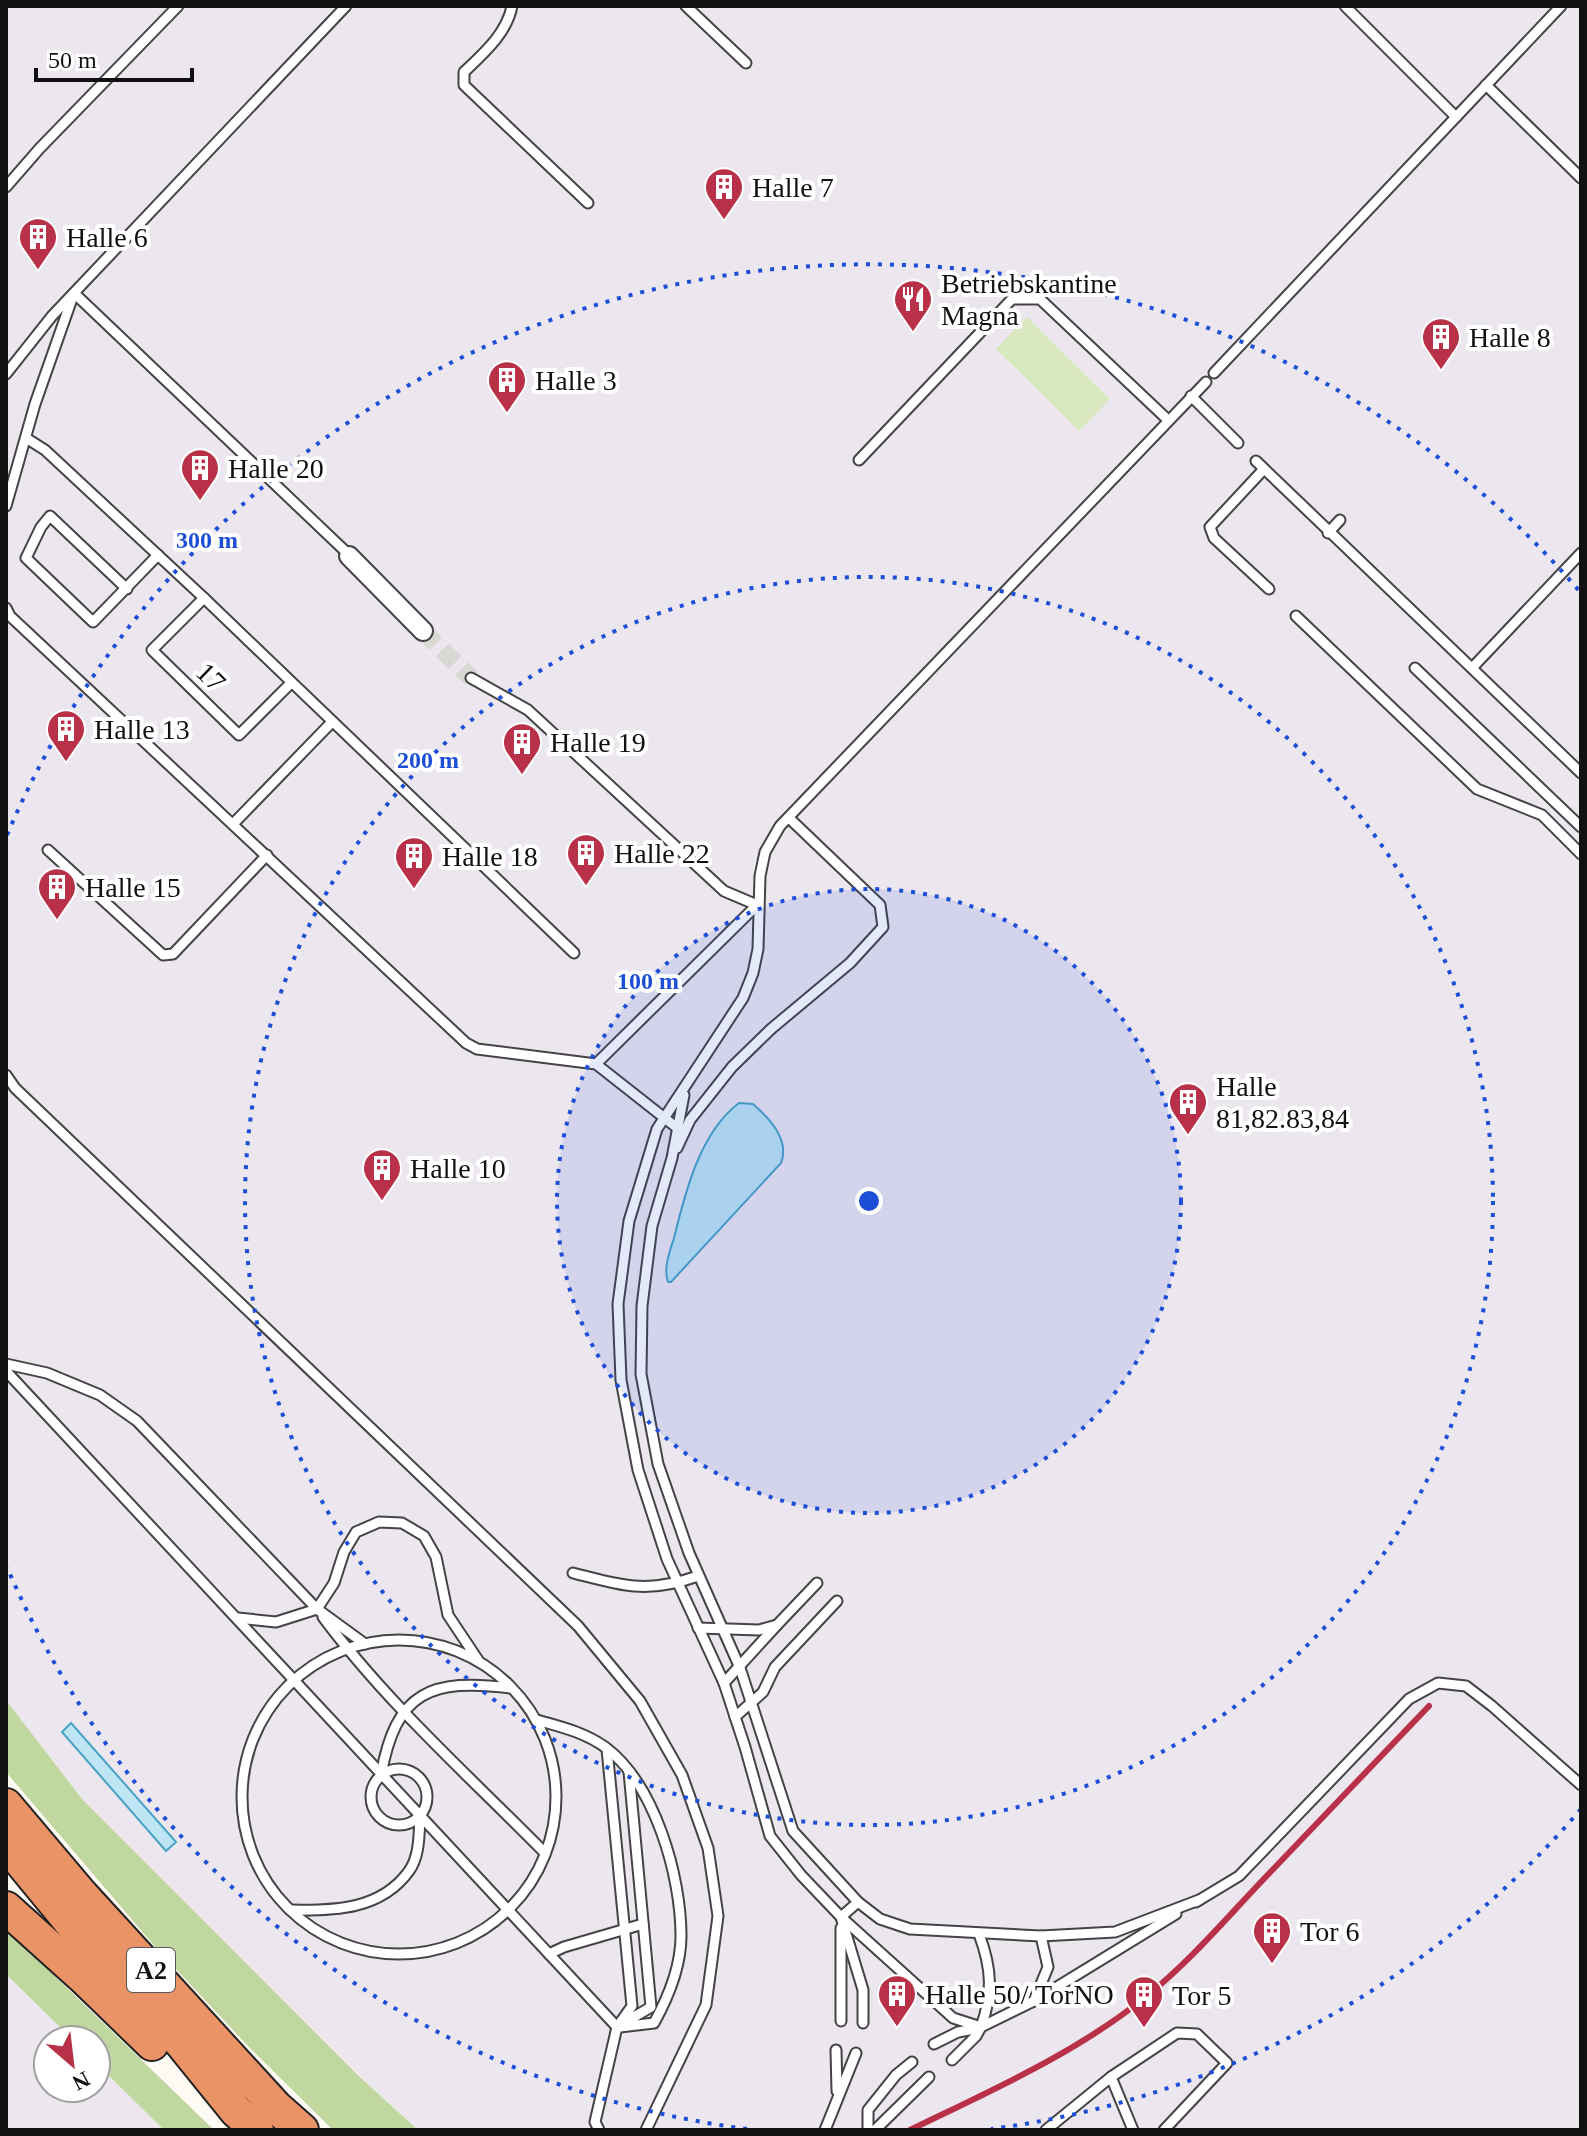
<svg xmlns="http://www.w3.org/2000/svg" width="1587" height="2136" viewBox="0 0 1587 2136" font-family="'Times New Roman',serif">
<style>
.industrial{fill:#ece6ee}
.green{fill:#dae8c0}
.forest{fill:#c0d7a0}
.water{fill:#bde5f3;stroke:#49a3c5;stroke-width:2}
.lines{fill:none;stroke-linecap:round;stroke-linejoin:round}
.street-tunnel{stroke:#dad8d3;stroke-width:18;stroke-dasharray:18 9;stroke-linecap:butt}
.lane-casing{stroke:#444;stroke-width:13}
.street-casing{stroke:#444;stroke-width:22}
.highway-casing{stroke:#222;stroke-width:36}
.lane{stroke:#fff;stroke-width:9}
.street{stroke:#fff;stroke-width:18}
.highway{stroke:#ea9367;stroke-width:32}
.rail{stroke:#b93148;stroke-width:6}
.ring{fill:none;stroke:#1d4ed8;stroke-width:4;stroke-dasharray:4 8}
.labels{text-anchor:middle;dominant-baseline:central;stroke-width:8;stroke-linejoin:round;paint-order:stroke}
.shield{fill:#fff;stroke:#585858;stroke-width:2}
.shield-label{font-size:26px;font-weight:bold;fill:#111}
.poi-label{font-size:28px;fill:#111;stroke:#fff;text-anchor:start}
.street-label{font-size:28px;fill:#111;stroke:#fff}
.centre{fill:#1d4ed8;stroke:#fff;stroke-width:4}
.ring-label{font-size:24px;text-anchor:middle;font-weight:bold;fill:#1d4ed8;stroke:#fff;stroke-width:8;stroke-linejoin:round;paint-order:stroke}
</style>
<rect width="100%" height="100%" fill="#fefbf5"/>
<!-- industrial -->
<g class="industrial">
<path d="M6 6H1581V2130H418L361 2077 82 1799 6 1700Z"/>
<path d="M6 1974 73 2040H48V2088H96V2063L164 2130H6Z"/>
</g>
<!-- green -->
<path class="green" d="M1027 317 1110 399 1079 431 996 349Z"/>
<!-- forest -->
<g class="forest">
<path d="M6 1700 82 1799 360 2077 418 2130H333L247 2045 157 1949 6 1772Z"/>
<path d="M6 1929 214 2130H164L96 2063V2040H73L6 1974Z"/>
</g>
<!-- water -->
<g class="water">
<path d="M739 1103 753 1104C770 1119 790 1140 781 1163L671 1282H668C663 1268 670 1251 674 1238 685 1193 700 1132 739 1103Z"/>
<path d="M71 1723 176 1842 166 1851 62 1732Z"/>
</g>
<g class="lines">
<!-- street-tunnel -->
<path class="street-tunnel" d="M423 631 471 678"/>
<!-- lane casing -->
<g class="lane-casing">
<g id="lane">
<path d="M512 6C507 33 484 53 464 72V85L588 203"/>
<path d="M686 6 746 63"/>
<path d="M1345 6 1456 117"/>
<path d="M1486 85 1581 178"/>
<path d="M6 187 40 148 178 6"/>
<path d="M1214 373 1561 6"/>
<path d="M6 374 52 316 346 6"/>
<path d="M1191 396 1238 443"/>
<path d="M26 438 45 450 204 598 574 953"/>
<path d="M859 460 1012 299H1040L1168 420"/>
<path d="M1256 461 1581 773"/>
<path d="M1264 469 1210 527 1214 538 1269 589"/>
<path d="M6 506 35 404 74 293 344 550"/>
<path d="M1328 533 1340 520"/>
<path d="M127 589 50 516 41 527 26 558 93 622 158 555"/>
<path d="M204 598 152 650 239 735 291 683"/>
<path d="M6 608 10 616 466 1043 477 1049 596 1064 676 1127"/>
<path d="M1296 616 1477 789 1542 815 1581 854"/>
<path d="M1415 668 1581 827"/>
<path d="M1472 668 1581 553"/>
<path d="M471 678 528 710 724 891 757 905 596 1064"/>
<path d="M233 824 332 722"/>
<path d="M48 850 163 955 173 954 267 855"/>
<path d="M6 1075 15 1088 578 1626 640 1701 682 1775 708 1848 718 1916 706 2005 646 2130"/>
<path d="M684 1095 672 1158 652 1226 642 1306 641 1374 658 1464 689 1553 740 1668 793 1831 858 1902 880 1919 910 1929 1041 1936 1115 1932 1199 1900"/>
<path d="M677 1148 690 1120 732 1067 771 1029 850 963 883 927 880 905 789 818"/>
<path d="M6 1364 47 1373 100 1395 137 1421 317 1609 365 1644"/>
<path d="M6 1371 617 2027 595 2122 599 2130"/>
<path d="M573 1573C625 1586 647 1594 698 1576"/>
<path d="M323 1617C387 1703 469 1776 545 1853"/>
<path d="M238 1618 276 1622 317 1609 334 1583 344 1552 356 1532 379 1522 402 1523 424 1536 436 1557 448 1615 478 1660"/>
<path d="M698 1628 759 1630 777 1625 817 1583"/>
<circle cx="399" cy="1797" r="157"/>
<path d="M724 1683 777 1625"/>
<path d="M735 1717 763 1692 775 1667 837 1601"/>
<path d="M537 1720C561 1727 584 1732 605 1747 655 1784 681 1876 681 1936 681 1967 669 1996 654 2023L620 2027"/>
<path d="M607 1749 632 2006 617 2027 651 2007 629 1772"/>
<circle cx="399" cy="1797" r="28"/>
<path d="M381 1775C396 1691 431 1678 511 1688"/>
<path d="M858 1902 841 1917 863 1990V2023"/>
<path d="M1196 1902 1239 1876 1409 1699 1438 1683 1466 1686 1492 1706 1581 1785"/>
<path d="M290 1910C334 1911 381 1910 409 1871 420 1856 419 1833 420 1816"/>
<path d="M979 1934C992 1969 993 1993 981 2027L953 2018 841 1917 801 1875 770 1836 745 1747 724 1683 667 1559 638 1470 621 1380 618 1304 629 1221 657 1129 743 998 753 973 758 949 760 876 765 852 780 826 1206 382"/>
<path d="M549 1954 564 1947 643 1924"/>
<path d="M1034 2001 1048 1967 1041 1936"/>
<path d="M841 2021V1928"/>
<path d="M934 2044 958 2032 980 2028"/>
<path d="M836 2050 837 2091"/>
<path d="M952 2060 976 2036 981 2027 1034 2001 1176 1914"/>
<path d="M1111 2077 1133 2130"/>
<path d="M825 2130 856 2053"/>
<path d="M868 2130V2110L896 2075 912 2062"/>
<path d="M875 2130 929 2077"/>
<path d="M1046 2130 1111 2077 1177 2033 1197 2034 1227 2063 1164 2130"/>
</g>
</g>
<!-- street casing -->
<g class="street-casing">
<path id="street" d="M349 556 423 631"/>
</g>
<!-- highway casing -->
<g class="highway-casing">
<g id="highway">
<path d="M6 1805 82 1895 276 2107 302 2130"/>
<path d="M6 1844 103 1962 181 2043 236 2111 257 2130"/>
<path d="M6 1908 84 1978 152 2044"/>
</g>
</g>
<!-- lane -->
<use href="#lane" class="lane"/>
<!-- street -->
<use href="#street" class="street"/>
<!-- highway -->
<use href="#highway" class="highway"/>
<!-- rail -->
<path class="rail" d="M910 2130C992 2090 1077 2053 1148 1995 1189 1962 1224 1921 1260 1883 1316 1824 1373 1765 1429 1706"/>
</g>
<!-- distance rings -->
<circle cx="869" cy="1201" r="312" fill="#1d4ed8" fill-opacity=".12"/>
<g class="ring">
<circle cx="869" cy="1201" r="312"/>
<circle cx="869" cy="1201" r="624"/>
<path d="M1581 1809A936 936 0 0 1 991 2129M747 2129A936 936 0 0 1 7 1567M7 835A936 936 0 0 1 1581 593"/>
</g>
<!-- icons -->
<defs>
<g id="building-pin" transform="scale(2)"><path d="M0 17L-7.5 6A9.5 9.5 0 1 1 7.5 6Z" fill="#b93148" stroke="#fff"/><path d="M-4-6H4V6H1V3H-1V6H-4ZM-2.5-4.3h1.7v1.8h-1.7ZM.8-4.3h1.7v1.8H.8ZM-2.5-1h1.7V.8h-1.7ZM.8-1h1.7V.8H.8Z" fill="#fff"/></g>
<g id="restaurant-pin" transform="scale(2)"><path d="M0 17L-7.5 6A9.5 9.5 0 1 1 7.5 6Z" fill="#b93148" stroke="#fff"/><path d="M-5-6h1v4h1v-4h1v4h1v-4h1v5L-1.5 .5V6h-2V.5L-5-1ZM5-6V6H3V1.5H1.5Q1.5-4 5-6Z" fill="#fff"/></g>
</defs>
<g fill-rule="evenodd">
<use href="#building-pin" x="724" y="187"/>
<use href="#building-pin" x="38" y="237"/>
<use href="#restaurant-pin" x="913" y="299"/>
<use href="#building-pin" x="1441" y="337"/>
<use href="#building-pin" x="507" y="380"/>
<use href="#building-pin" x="200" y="468"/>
<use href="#building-pin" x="66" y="729"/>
<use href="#building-pin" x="522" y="742"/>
<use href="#building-pin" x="586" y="853"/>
<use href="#building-pin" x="414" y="856"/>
<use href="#building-pin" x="57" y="887"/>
<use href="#building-pin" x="1188" y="1102"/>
<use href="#building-pin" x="382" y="1168"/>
<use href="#building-pin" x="1272" y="1931"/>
<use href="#building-pin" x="897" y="1994"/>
<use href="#building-pin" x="1144" y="1995"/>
</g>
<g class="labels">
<!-- shield labels -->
<rect class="shield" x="127" y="1948" width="48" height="44" rx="6"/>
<g class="shield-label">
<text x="151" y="1970">A2</text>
</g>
<!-- poi labels -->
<g class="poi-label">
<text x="752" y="187">Halle 7</text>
<text x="66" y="237">Halle 6</text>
<text x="941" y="283">Betriebskantine<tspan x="941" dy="32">Magna</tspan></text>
<text x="1469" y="337">Halle 8</text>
<text x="535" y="380">Halle 3</text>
<text x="228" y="468">Halle 20</text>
<text x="94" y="729">Halle 13</text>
<text x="550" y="742">Halle 19</text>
<text x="614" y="853">Halle 22</text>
<text x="442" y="856">Halle 18</text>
<text x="85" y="887">Halle 15</text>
<text x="1216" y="1086">Halle<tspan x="1216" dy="32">81,82.83,84</tspan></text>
<text x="410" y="1168">Halle 10</text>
<text x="1300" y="1931">Tor 6</text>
<text x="925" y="1994">Halle 50/ TorNO</text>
<text x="1172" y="1995">Tor 5</text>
</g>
<!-- street labels -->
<g class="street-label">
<text transform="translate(211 677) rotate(44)">17</text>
</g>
</g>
<circle cx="869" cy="1201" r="12" class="centre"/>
<g class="ring-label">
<text x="207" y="548">300 m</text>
<text x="428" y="768">200 m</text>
<text x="648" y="989">100 m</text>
</g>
<!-- border -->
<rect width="1587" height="2136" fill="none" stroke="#111111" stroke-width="16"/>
<!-- north arrow -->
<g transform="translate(72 2064) rotate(152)"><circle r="38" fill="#ffffff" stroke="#a0a0a0" stroke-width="2"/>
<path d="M0-6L14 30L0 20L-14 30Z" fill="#b93148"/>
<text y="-12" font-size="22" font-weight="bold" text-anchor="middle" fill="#111111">N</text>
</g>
<!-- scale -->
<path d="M36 68v12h156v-12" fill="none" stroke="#111111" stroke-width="4"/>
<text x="48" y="68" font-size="24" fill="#111111" stroke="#ffffff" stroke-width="6" paint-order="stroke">50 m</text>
</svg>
